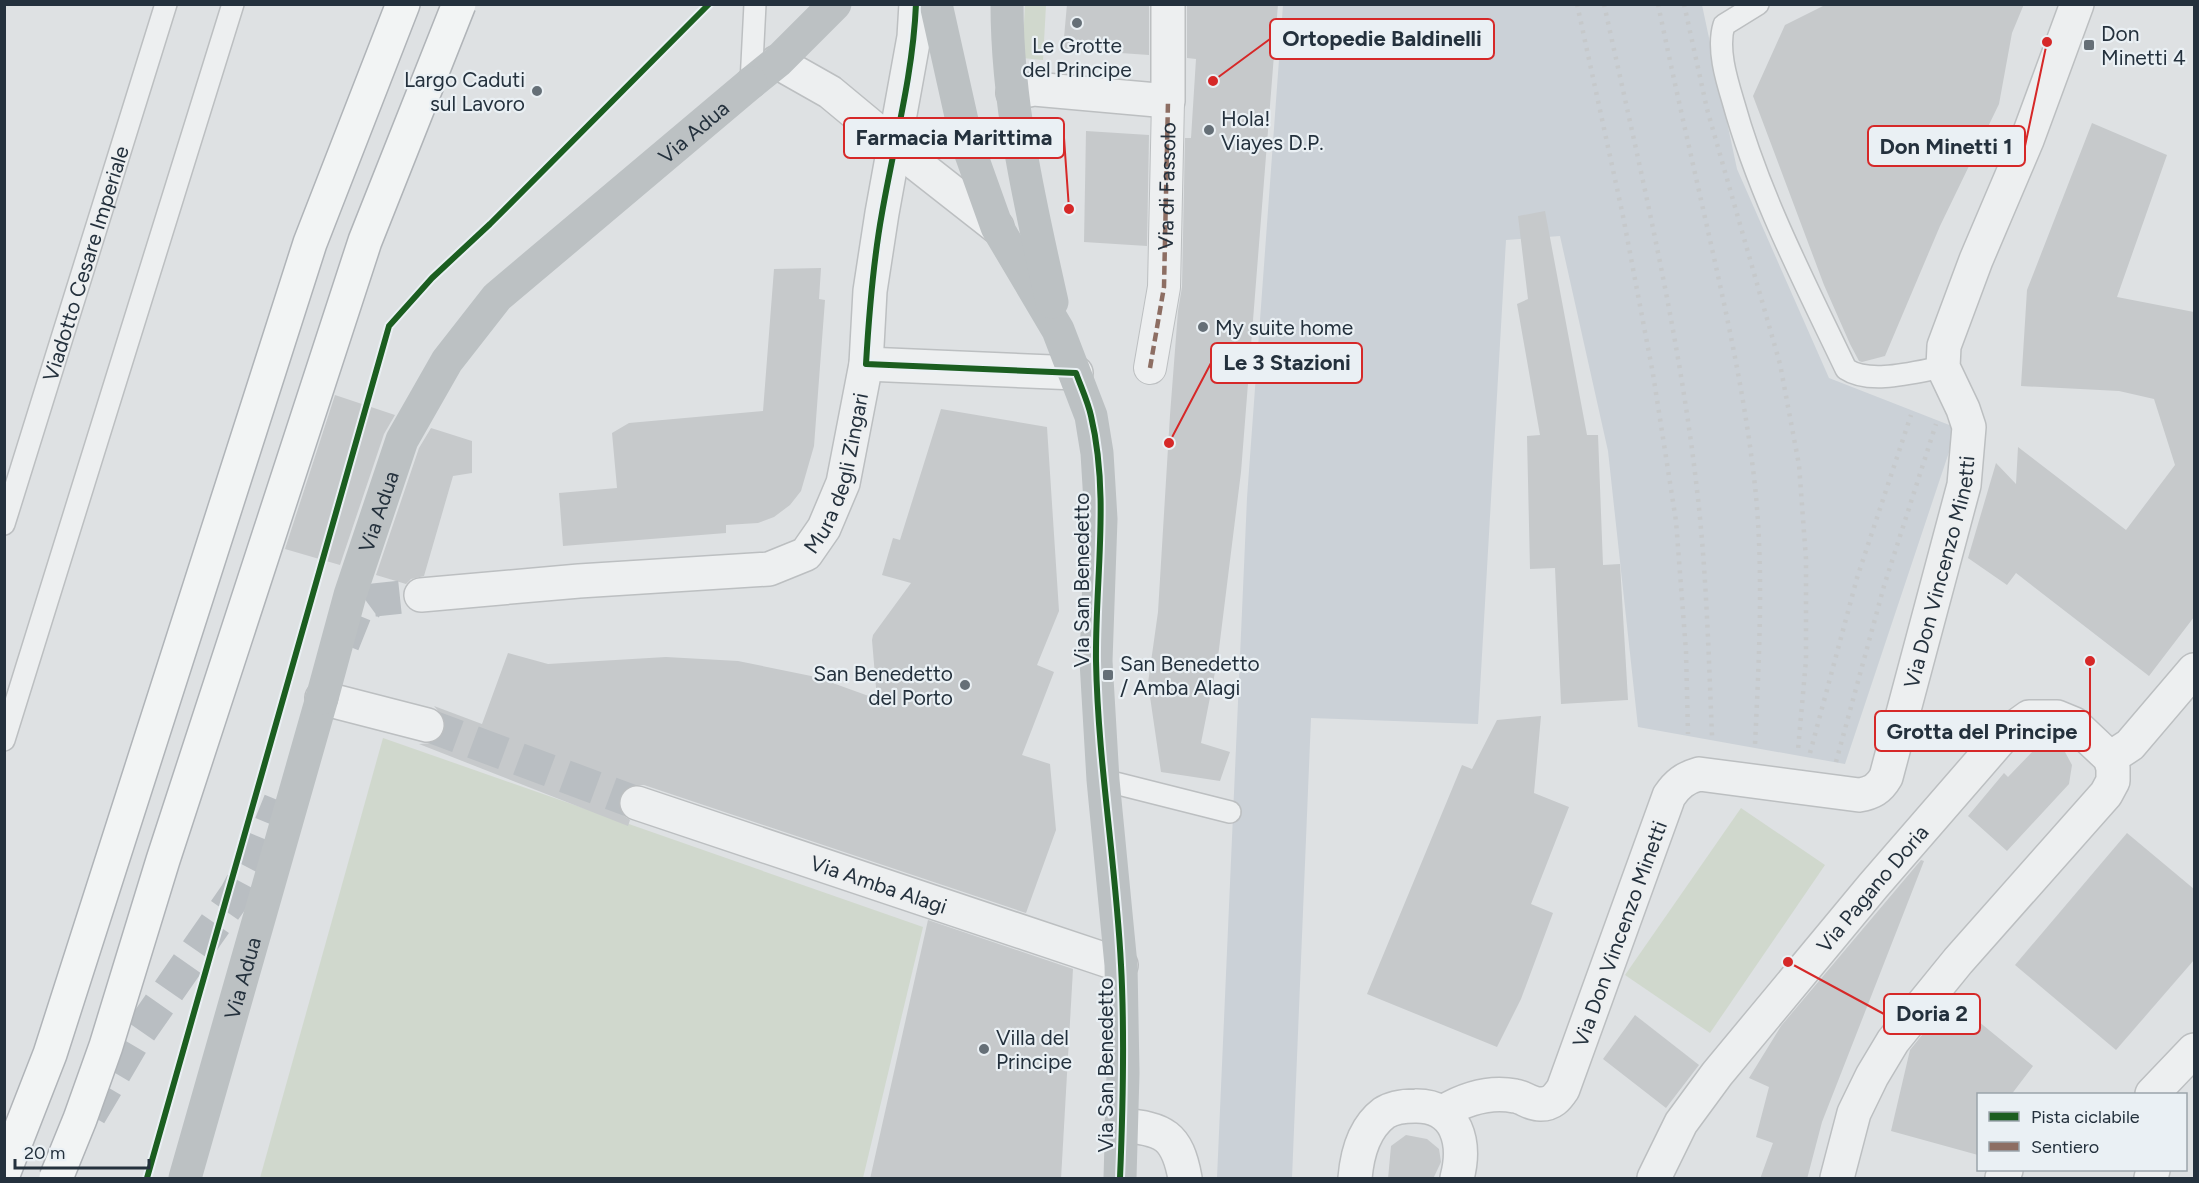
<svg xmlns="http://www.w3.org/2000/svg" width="2199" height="1183" viewBox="0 0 2199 1183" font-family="Figtree,sans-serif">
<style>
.built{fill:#cbd1d7}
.green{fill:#d0d8cd}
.building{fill:#c6c9cb}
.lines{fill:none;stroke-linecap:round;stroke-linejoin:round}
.minor-tunnel{stroke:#b9bec2;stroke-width:33;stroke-dasharray:33 16;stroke-linecap:butt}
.service-casing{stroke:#bcbfc1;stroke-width:24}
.pedestrian-casing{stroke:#bcbfc1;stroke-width:34}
.minor-casing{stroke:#bcbfc1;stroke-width:36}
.trunk-casing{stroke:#b0b4b8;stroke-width:36}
.service{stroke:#edeff0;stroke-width:21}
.pedestrian{stroke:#edeff0;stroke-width:32}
.minor{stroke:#edeff0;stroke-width:33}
.secondary{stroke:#bcc1c3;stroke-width:33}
.trunk{stroke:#f2f4f4;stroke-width:33}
.rail{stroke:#c6c9cb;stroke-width:4.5;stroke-dasharray:3 6;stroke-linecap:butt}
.trunk-bridge-casing{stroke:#b0b4b8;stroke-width:36;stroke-linecap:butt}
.secondary-bridge{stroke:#bcc1c3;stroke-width:33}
.trunk-bridge{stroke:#f2f4f4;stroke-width:33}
.quiet{stroke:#8d6e63;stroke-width:4.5;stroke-dasharray:9 4.5;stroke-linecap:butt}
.cycleway-casing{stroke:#eaf0f4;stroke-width:10}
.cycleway{stroke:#1b5e20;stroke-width:6}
.poi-dot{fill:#656f77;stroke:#eaf0f4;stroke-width:2}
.labels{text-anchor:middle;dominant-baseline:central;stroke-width:4.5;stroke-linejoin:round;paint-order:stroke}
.poi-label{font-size:21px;fill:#24313d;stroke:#eaf0f4;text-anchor:start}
.street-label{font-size:21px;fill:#24313d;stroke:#eaf0f4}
.leader{fill:none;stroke:#d62828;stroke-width:2}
.callout-dot{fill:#d62828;stroke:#eaf0f4;stroke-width:2}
.callout{fill:#eaf0f4;stroke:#d62828;stroke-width:2}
.callout-label{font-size:22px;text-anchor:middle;font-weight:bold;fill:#24313d}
</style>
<rect width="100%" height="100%" fill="#dee1e3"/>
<!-- built -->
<path class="built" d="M1283 5H1702L1737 169 1829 378 1957 428 1845 764 1638 727 1608 451 1560 236 1506 240 1478 724 1311 718 1292 1178H1217L1247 498Z"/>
<!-- green -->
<g class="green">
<path d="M1025 5H1046L1043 60 1022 58Z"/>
<path d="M383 738 923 927 863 1178H260Z"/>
<path d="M1741 808 1825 865 1710 1033 1625 975Z"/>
</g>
<!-- building -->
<g class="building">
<path d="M1067 4H1149V55L1063 49Z"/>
<path d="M1187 4H1278L1241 472 1218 657 1201 743 1230 752 1220 781 1161 772 1148 683 1158 612 1170 415 1178 311 1182 287 1185 138H1191L1196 59 1187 58Z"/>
<path d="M1827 4H2024L2012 33 1999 104 1940 226 1885 356 1862 362 1859 361 1850 344 1824 285 1753 96 1785 25Z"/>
<path d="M2092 123 2167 155 2117 297 2194 312V617L2149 676 2016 573 2007 585 1968 558 1996 463 2016 484 2018 447 2126 530 2175 465 2154 399 2119 391 2021 386 2027 290Z"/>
<path d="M1086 131 1149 135 1147 246 1084 242Z"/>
<path d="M1545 211 1587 435H1598L1603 565 1620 564 1628 700 1561 704 1555 568 1530 569 1527 436 1540 435 1517 304 1528 299 1518 216Z"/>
<path d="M821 268 819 299 825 300 814 446 801 491 790 505 774 517 758 523 726 525V533L563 546 559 493 617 488 612 433 629 423 763 411 774 269Z"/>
<path d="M335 395 395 415 384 434 340 565 285 549Z"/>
<path d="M941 409 1047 427 1059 611 1037 665 1054 672 1022 755 1050 764 1056 830 1026 913 644 785H633L625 789 619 797V807L623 815 630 820 628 826 419 744 433 743 441 738 445 730V719L434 706 482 724 508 653 548 664 666 657 738 661 816 677 877 699 872 640 873 635 911 583 882 575 893 538 900 540Z"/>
<path d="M431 428 472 441V473L453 476 424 576 411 579 406 584 376 575 419 448Z"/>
<path d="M1541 716 1534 793 1569 807 1531 904 1553 913 1521 999 1497 1047 1367 994 1462 765 1472 769 1497 720Z"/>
<path d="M2049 747 2065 752 2072 765 2069 784 2007 851 1968 816 2004 773 2008 777 2033 751Z"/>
<path d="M2127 833 2194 889V960L2116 1050 2015 965Z"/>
<path d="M1921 860 1924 861 1822 1122 1807 1179H1760L1773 1143 1756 1137 1769 1087 1749 1078 1781 1026Z"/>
<path d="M928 920 1073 969 1061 1179H870Z"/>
<path d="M1951 999 2033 1066 2011 1095H1978V1155L1891 1131 1910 1050Z"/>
<path d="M1635 1015 1699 1065 1666 1108 1603 1059Z"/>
<path d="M1406 1135 1427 1139 1439 1149 1441 1162 1433 1179H1388L1391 1146Z"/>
</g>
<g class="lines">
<!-- minor-tunnel -->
<g class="minor-tunnel">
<path d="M343 644 355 614 374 600 421 595"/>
<path d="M427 725 637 803"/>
<path d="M90 1115 133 1042 236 894 263 843 280 801"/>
</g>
<!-- service casing -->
<g class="service-casing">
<g id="service">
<path d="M1758 4 1724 25C1717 48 1726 78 1733 101 1759 195 1804 281 1846 369 1870 385 1915 372 1943 367"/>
<path d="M751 83 755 4"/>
<path id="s1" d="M4 524 166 4"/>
<path d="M4 740 233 4"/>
<path d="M1103 780 1230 812"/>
</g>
</g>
<!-- pedestrian casing -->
<g class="pedestrian-casing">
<path id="pedestrian" d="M1150 368 1164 287 1168 101"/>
</g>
<!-- minor casing -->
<g class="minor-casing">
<g id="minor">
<path d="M777 62 830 92 918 165 997 227"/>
<path d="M1013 93 1034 89 1168 101V4"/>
<path d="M866 364 1076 373"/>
<path id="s2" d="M421 595 579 581 769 569 806 554 824 528 843 483 866 364 870 291 882 213 914 37 916 4"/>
<path d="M322 698 427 725"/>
<path d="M2110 758 2130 745 2194 670"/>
<path id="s3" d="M637 803 1121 965"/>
<path d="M2152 1094 2194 1050"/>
<path id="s4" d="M1443 1112C1465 1099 1489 1091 1515 1096 1523 1097 1532 1105 1541 1104 1552 1104 1557 1098 1563 1089L1669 796C1677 784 1685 778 1699 774L1859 795C1872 793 1879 789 1886 777L1964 485 1969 427 1963 409 1943 367 1944 346 1976 260 2027 140 2077 4"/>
<path d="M1122 1125C1164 1129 1177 1135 1185 1178"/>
<path d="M1355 1178C1357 1155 1364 1128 1384 1113 1393 1107 1404 1106 1415 1106 1458 1105 1466 1144 1457 1178"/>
<path id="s5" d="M1654 1178 1681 1123 1717 1074 1873 886 2004 735 2029 717H2057L2074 724 2110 758 2113 768V781L2106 794 1958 961 1893 1041 1872 1076 1854 1113 1837 1178"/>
<path d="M2002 1178 2006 1170"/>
<path d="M2151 1178 2153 1170"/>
</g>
</g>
<!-- trunk casing -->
<g class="trunk-casing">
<path id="trunk" d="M4 1172 50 1054 310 243 403 4"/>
</g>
<!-- service -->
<use href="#service" class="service"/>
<!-- pedestrian -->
<use href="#pedestrian" class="pedestrian"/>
<!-- minor -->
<use href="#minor" class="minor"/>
<!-- secondary -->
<g class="secondary">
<path d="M936 4 967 143 997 227 1058 330 1091 416 1097 453 1101 519 1096 661 1103 780 1121 965 1123 1073 1120 1178"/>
<path d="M1007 4C1007 105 1030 204 1052 302"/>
<path d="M751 83 777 62 835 4"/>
<path id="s6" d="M185 1178 322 698"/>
</g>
<!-- trunk -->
<use href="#trunk" class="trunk"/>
<!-- rail -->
<g class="rail">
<path d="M1577 4 1623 216 1653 374 1676 521 1686 651 1688 734"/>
<path d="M1604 4C1641 174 1683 345 1700 518 1707 591 1709 664 1712 736"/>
<path d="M1658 4C1671 67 1685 129 1699 191 1721 289 1744 386 1755 486 1764 572 1759 659 1755 745"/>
<path d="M1684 4 1707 109 1780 364 1799 465 1806 559V660L1798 750"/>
<path d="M1810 753 1857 578 1911 415"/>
<path d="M1836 762 1884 586 1936 424"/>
</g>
<!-- trunk-bridge casing -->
<g class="trunk-bridge-casing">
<path id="trunk-bridge" d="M56 1178 80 1119 106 1046 163 860 365 241 459 4"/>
</g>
<!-- secondary-bridge -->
<path class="secondary-bridge" id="s7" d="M322 698 350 595 402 440 447 361 497 297 751 83"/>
<!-- trunk-bridge -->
<use href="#trunk-bridge" class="trunk-bridge"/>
<!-- quiet -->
<path class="quiet" id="s8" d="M1150 368 1164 287 1168 101"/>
<!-- cycleway casing -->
<g class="cycleway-casing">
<g id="cycleway">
<path d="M916 4C913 75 894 144 882 213 873 263 869 313 866 364L1076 373C1081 387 1088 402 1091 416 1110 496 1095 580 1096 661 1098 763 1116 864 1121 965 1125 1036 1123 1107 1120 1178"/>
<path d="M147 1178 389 326 432 278 490 224 709 4"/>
</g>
</g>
<!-- cycleway -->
<use href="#cycleway" class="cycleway"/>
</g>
<!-- markers -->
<g class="poi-dot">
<circle cx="1077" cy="23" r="6"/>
<rect x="2083" y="39" width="12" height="12" rx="3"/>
<circle cx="537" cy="91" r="6"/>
<circle cx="1209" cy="130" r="6"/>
<circle cx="1203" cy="327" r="6"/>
<rect x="1102" y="669" width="12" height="12" rx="3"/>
<circle cx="965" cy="685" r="6"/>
<circle cx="984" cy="1049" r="6"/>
</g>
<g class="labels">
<!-- poi labels -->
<g class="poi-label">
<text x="2101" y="33">Don<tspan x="2101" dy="24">Minetti 4</tspan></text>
<text x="1077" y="45" text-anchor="middle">Le Grotte<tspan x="1077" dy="24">del Principe</tspan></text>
<text x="525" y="79" text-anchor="end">Largo Caduti<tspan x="525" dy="24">sul Lavoro</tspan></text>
<text x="1221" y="118">Hola!<tspan x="1221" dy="24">Viayes D.P.</tspan></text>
<text x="1215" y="327">My suite home</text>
<text x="1120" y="663">San Benedetto<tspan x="1120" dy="24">/ Amba Alagi</tspan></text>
<text x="953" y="673" text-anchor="end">San Benedetto<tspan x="953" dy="24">del Porto</tspan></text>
<text x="996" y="1037">Villa del<tspan x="996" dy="24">Principe</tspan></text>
</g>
<!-- street labels -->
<g class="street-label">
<text stroke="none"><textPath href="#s7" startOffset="699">Via Adua</textPath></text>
<text stroke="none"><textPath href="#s8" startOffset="183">Via di Fassolo</textPath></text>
<text stroke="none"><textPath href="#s1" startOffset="273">Viadotto Cesare Imperiale</textPath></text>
<text stroke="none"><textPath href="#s2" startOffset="477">Mura degli Zingari</textPath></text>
<text stroke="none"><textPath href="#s7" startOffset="195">Via Adua</textPath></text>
<text stroke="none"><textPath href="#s4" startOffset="888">Via Don Vincenzo Minetti</textPath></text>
<text transform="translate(1081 580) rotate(-90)">Via San Benedetto</text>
<text stroke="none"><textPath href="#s3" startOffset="255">Via Amba Alagi</textPath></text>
<text stroke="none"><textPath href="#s5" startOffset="364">Via Pagano Doria</textPath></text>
<text stroke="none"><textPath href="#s4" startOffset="296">Via Don Vincenzo Minetti</textPath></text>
<text stroke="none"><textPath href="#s6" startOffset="208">Via Adua</textPath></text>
<text transform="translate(1105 1065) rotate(-90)">Via San Benedetto</text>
</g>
</g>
<!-- callouts -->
<path class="leader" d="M1213 81L1270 39M1069 209L1064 138M2047 42L2025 146M1169 443L1211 363M2090 661L2090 731M1788 962L1884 1014"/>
<g class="callout-dot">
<circle cx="1213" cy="81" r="6"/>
<circle cx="1069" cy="209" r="6"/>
<circle cx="2047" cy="42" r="6"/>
<circle cx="1169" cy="443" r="6"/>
<circle cx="2090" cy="661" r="6"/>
<circle cx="1788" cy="962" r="6"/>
</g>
<g class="callout">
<rect x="1270" y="19" width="224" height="40" rx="6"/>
<rect x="844" y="118" width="220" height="40" rx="6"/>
<rect x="1868" y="126" width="157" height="40" rx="6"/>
<rect x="1211" y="343" width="151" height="40" rx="6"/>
<rect x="1875" y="711" width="215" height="40" rx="6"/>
<rect x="1884" y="994" width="96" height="40" rx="6"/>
</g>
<g class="callout-label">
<text x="1382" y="46">Ortopedie Baldinelli</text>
<text x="954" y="145">Farmacia Marittima</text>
<text x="1946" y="154">Don Minetti 1</text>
<text x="1287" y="370">Le 3 Stazioni</text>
<text x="1982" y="739">Grotta del Principe</text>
<text x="1932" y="1021">Doria 2</text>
</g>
<!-- border -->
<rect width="2199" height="1183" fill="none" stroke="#24313d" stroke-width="12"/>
<!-- legend -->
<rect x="1977" y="1093" width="210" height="78" fill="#eaf0f4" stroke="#9ba4ab" stroke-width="1.5"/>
<rect x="1989" y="1112" width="30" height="9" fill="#1b5e20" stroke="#9ba4ab" stroke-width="1.5"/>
<text x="2031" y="1123" font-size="18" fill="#24313d">Pista ciclabile</text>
<rect x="1989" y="1142" width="30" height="9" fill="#8d6e63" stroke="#9ba4ab" stroke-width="1.5"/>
<text x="2031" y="1153" font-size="18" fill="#24313d">Sentiero</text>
<!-- scale -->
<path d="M15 1159v9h134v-9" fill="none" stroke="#24313d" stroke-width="3"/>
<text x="24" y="1159" font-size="18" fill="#24313d" stroke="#eaf0f4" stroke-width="4.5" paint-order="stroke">20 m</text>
</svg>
